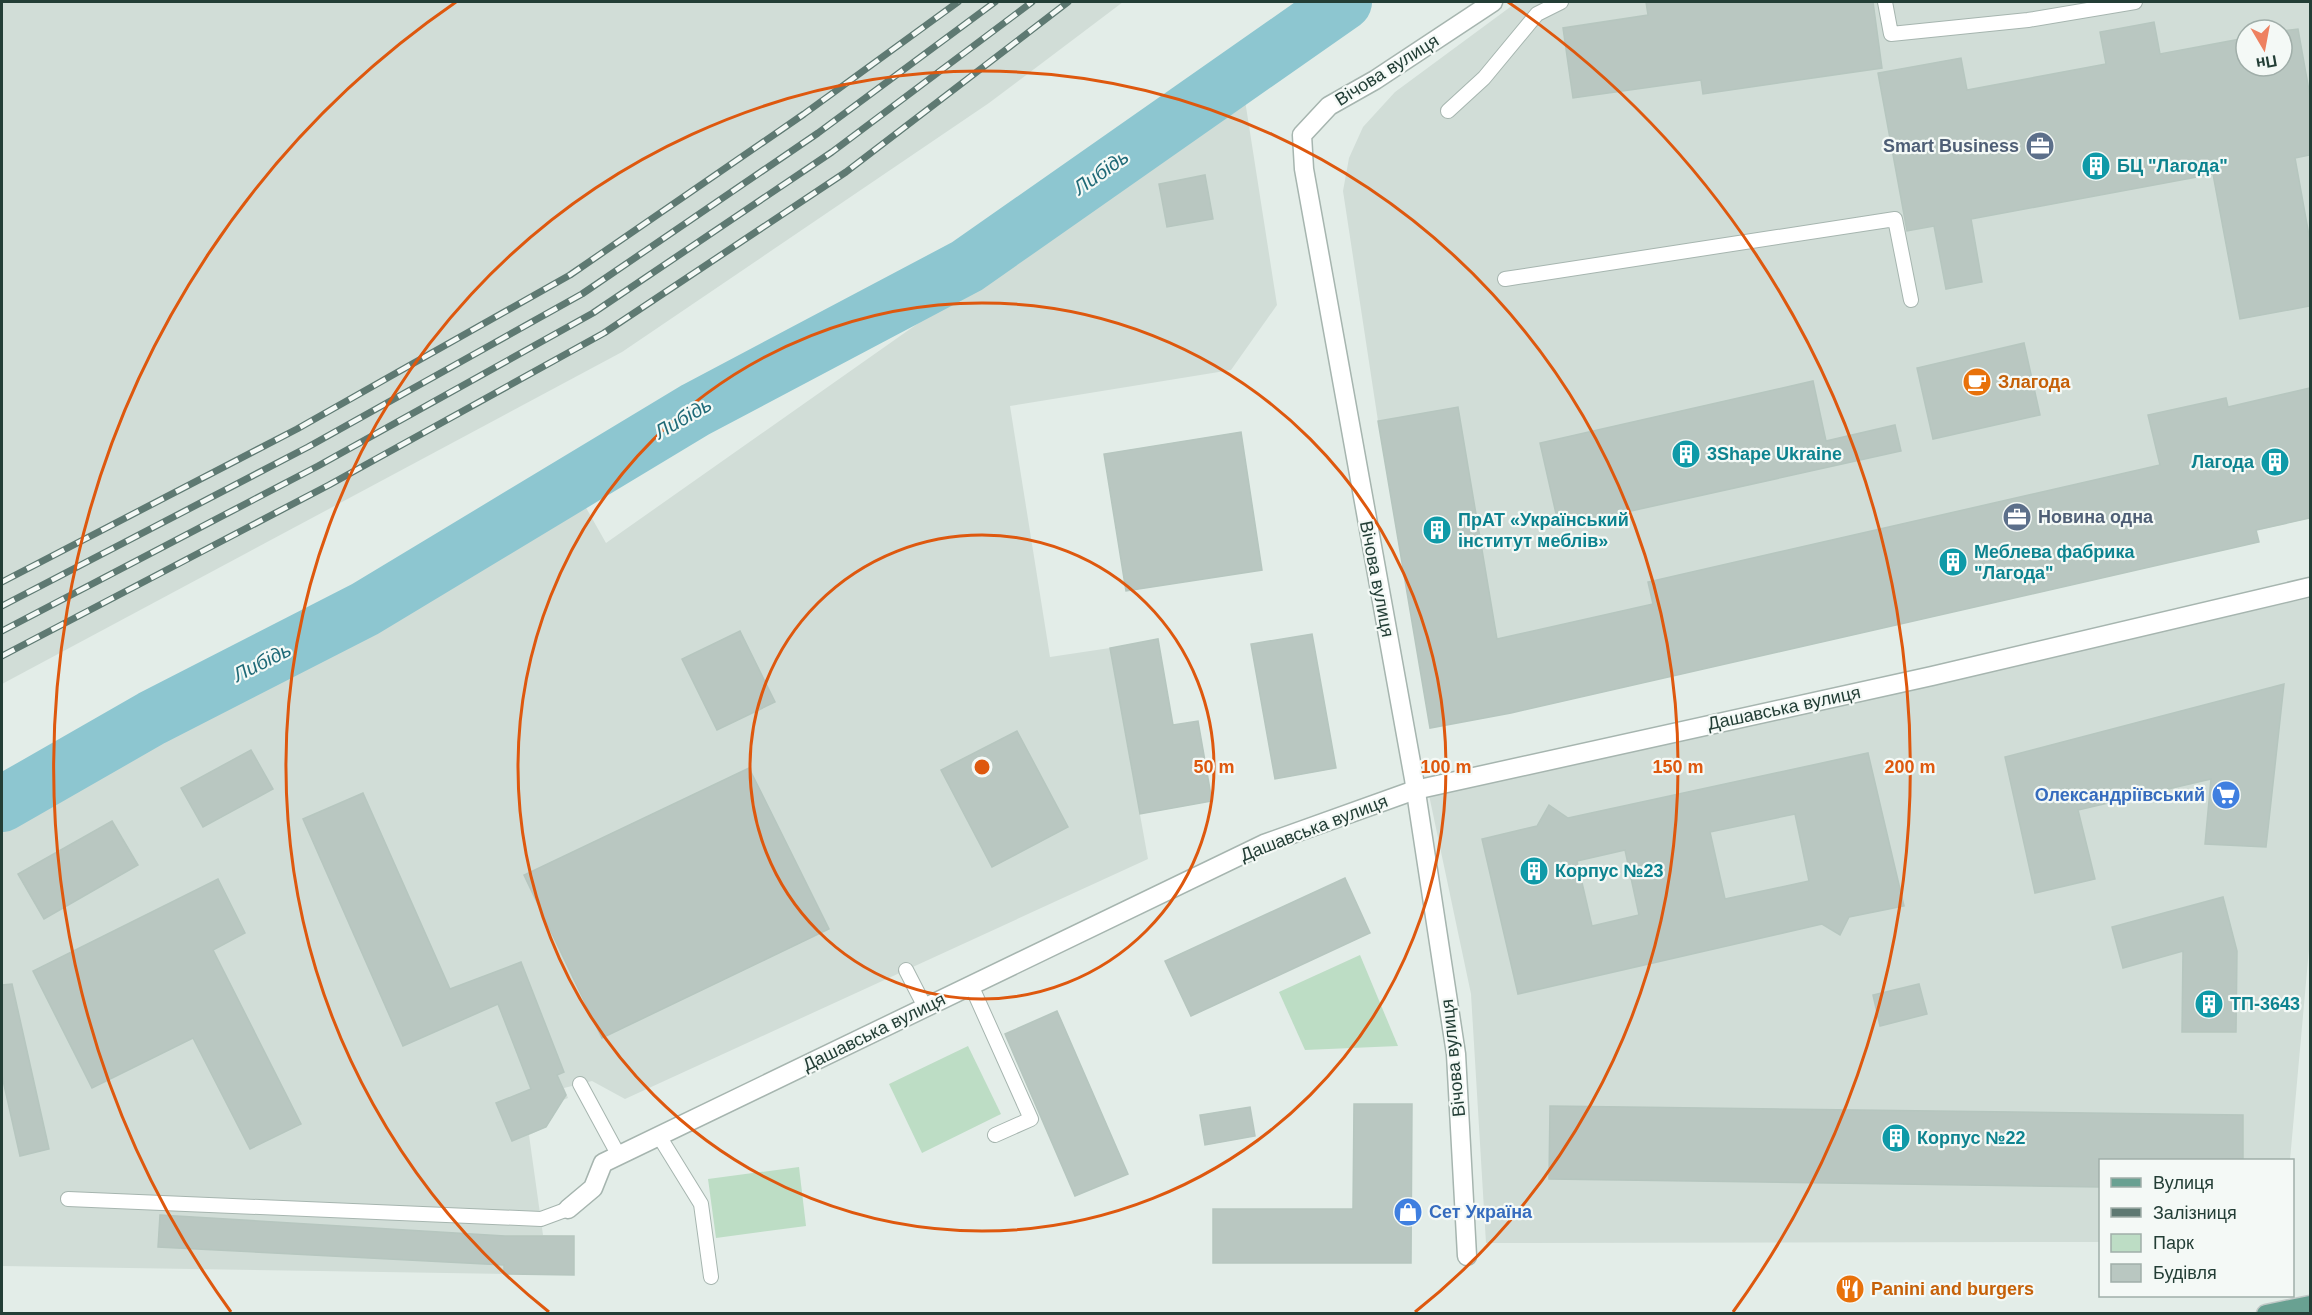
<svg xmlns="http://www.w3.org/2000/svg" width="2312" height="1315" viewBox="0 0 2312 1315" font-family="Arial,sans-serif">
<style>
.built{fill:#d1ddd7;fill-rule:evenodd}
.green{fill:#bdddc5}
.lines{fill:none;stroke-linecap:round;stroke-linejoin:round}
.river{stroke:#8dc6d0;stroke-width:56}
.building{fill:#b9c7c1;stroke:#b6c6bf;stroke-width:1.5;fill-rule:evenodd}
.lane-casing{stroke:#a6b5af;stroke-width:16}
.street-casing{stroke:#a6b5af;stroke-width:21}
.primary-casing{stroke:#c1c9c7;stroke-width:21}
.lane{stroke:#fff;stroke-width:14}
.street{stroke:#fff;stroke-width:18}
.primary{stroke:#69a192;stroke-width:18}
.rail-casing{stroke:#5e7972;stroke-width:7}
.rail{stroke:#f4f9f6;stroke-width:4.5;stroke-dasharray:14;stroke-linecap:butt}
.ring{fill:none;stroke:#de580e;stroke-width:3}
.labels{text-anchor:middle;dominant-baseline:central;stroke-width:4.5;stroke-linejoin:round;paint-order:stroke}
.street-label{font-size:18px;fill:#233e36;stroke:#f4f9f6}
.service-label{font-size:18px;font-weight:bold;fill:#4e5e75;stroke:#f4f9f6;text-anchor:end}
.culture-label{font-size:18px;font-weight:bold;fill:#0d838f;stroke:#f4f9f6;text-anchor:start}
.food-label{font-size:18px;font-weight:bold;fill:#c56008;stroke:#f4f9f6;text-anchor:start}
.shop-label{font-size:18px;font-weight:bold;fill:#366cbe;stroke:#f4f9f6;text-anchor:end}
.water-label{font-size:20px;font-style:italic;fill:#1f6a78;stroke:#f4f9f6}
.centre{fill:#de580e;stroke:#f4f9f6;stroke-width:3}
.ring-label{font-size:18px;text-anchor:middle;font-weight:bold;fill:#de580e;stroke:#f4f9f6;stroke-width:4.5;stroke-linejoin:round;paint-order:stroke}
</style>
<rect width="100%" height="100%" fill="#e3ede8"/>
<!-- built -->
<g class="built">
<path d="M2 2H1123L989 103 622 352 2 684Z"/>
<path d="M1517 2H2310V518L1430 728 1378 421 1343 191 1349 158 1363 127 1395 92ZM2246 30H2282V66H2246Z"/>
<path d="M1244 94 1277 305 1231 370 1010 406 1050 657 1110 648 1148 859 625 1099 592 1081 564 1088 568 1098 550 1105 554 1115 546 1127 529 1135 543 1235 574 1236V1275L2 1266V810L91 764 576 490 606 543Z"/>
<path d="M2310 598V938L2290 1160H2100V1242L1486 1243 1471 994 1429 795Z"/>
</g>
<!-- green -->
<g class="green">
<path d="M1360 955 1398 1046 1305 1050 1279 992Z"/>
<path d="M968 1046 1001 1114 922 1153 889 1084Z"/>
<path d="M799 1167 806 1226 716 1238 708 1179Z"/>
</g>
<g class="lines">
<!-- river -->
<path class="river" d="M2 804 152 718 365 609 695 410 967 266 1344 2"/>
</g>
<!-- building -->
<g class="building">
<path d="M1646 2H1873L1882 68 1703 94 1701 80 1573 98 1563 28 1648 15Z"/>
<path d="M2154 22 2160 54 2246 38V66H2282V31L2298 29 2310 96V155L2295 158 2310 241V306L2240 319 2213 174 1971 219 1982 282 1946 289 1934 226 1907 231 1878 73 1961 58 1967 90 2106 64 2100 32Z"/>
<path d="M1205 175 1213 219 1167 227 1159 184Z"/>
<path d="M2024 343 2040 415 1933 439 1917 368Z"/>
<path d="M1813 381 1826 441 1895 425 1901 451 1559 527 1540 443Z"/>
<path d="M2310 388V518L2256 530 2259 542 1511 713 1430 728 1378 421 1458 407 1497 639 1653 604 1648 582 2160 465 2148 415 2226 398 2228 407Z"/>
<path d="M1241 432 1262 570 1126 591 1104 454Z"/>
<path d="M740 631 775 702 717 730 682 659Z"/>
<path d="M1312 634 1336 768 1275 779 1251 644Z"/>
<path d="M1158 639 1173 725 1198 721 1212 801 1140 814 1110 648Z"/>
<path d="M2284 684 2266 847 2205 844 2211 779 2078 810 2095 879 2035 893 2005 757Z"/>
<path d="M1017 731 1068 827 992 867 941 770Z"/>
<path d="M251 750 273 789 203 827 181 788Z"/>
<path d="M1868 753 1904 906 1849 917 1840 935 1822 924 1518 994 1482 839 1537 826 1549 805 1568 818ZM1795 814 1809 881 1725 899 1710 832ZM1625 850 1639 915 1592 926 1577 861Z"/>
<path d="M749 768 829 929 602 1038 524 875Z"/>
<path d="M363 793 450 989 521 962 564 1072 557 1075 566 1095 546 1127 512 1141 496 1103 531 1089 498 1004 403 1046 303 819Z"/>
<path d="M112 821 138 865 44 919 18 874Z"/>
<path d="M1345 878 1370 933 1191 1016 1165 961Z"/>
<path d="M218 879 245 933 213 950 301 1124 250 1149 193 1038 92 1088 33 971Z"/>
<path d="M2223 897 2237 951 2236 1032H2182L2183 951 2123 968 2112 927Z"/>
<path d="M12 984 49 1149 20 1156 2 1076V985Z"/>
<path d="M1919 984 1927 1014 1880 1026 1873 995Z"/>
<path d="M1057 1011 1128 1174 1075 1196 1005 1034Z"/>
<path d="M1354 1104H1412L1411 1263H1213V1209H1353Z"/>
<path d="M1550 1106 2243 1115V1161H2100V1187L1549 1179Z"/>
<path d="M1250 1107 1255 1136 1205 1145 1200 1115Z"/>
<path d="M160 1215 505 1236H574V1275L504 1274V1265L158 1247Z"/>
</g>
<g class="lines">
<!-- lane casing -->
<g class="lane-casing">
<g id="lane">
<path d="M1885 2 1891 34 2028 20 2135 2"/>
<path d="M1448 111 1484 78 1537 14 1561 2"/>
<path d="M1505 279 1895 219 1911 300"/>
<path d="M906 970 925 1007"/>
<path d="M971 985 1031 1119 995 1135"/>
<path d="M580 1084 619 1156"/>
<path d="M659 1136 701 1204 711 1277"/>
<path d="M68 1199 541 1219 568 1209"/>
</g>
</g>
<!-- street casing -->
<g class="street-casing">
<g id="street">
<path d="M568 1209 593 1188 603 1163 1264 844 1415 790 1932 676 2310 587"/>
<path d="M1467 1256 1456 1054 1414 779 1304 169 1302 135 1329 106 1375 80 1493 2"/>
</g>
</g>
<!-- primary casing -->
<g class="primary-casing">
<path id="primary" d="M2266 1314 2310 1305"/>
</g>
<!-- lane -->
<use href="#lane" class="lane"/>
<!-- street -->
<use href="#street" class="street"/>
<!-- primary -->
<use href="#primary" class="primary"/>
<!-- rail casing -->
<g class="rail-casing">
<g id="rail">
<path d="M2 582 297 429 570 275 804 114 958 2"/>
<path d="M2 606 308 447 582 294 818 133 995 2"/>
<path d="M2 631 318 466 593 313 832 152 1032 2"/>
<path d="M2 656 329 485 604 333 846 172 1068 2"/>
</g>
</g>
<!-- rail -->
<use href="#rail" class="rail"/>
</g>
<!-- distance rings -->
<g class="ring">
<circle cx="982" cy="767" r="232"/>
<circle cx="982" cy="767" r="464"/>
<path d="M549 1312A696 696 0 1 1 1415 1312"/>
<path d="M231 1312A928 928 0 0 1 456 2M1508 2A928 928 0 0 1 1733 1312"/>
</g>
<!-- icons -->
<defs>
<g id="office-disc" transform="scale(1.5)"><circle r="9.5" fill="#5c6f8a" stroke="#f4f9f6"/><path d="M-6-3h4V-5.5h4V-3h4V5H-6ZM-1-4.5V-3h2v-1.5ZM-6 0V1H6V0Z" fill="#fff"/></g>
<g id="building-disc" transform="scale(1.5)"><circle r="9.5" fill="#0f9aa8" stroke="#f4f9f6"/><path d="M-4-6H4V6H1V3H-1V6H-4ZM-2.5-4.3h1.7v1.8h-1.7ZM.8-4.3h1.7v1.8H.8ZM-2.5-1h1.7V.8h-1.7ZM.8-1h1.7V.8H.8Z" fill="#fff"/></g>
<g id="cafe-disc" transform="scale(1.5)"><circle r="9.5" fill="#e8710a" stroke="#f4f9f6"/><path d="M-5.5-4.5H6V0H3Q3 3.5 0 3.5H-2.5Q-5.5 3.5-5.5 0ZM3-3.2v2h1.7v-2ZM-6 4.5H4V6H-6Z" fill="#fff"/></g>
<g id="supermarket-disc" transform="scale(1.5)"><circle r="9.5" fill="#3f7fe0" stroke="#f4f9f6"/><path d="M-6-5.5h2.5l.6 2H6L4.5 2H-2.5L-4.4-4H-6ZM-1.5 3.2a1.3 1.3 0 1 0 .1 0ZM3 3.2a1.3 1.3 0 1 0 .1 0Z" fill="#fff"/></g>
<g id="shop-disc" transform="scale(1.5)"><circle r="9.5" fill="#3f7fe0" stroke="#f4f9f6"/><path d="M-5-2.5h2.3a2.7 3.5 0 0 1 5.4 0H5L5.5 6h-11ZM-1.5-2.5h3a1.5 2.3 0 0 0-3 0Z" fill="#fff"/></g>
<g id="restaurant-disc" transform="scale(1.5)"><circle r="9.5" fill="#e8710a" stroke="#f4f9f6"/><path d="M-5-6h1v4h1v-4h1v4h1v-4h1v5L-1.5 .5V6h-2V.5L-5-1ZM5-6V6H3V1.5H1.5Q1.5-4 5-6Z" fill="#fff"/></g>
</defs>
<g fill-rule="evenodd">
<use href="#office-disc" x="2040" y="146"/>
<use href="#building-disc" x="2096" y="166"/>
<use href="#cafe-disc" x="1977" y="382"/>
<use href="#building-disc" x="1686" y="454"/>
<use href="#building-disc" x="2275" y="462"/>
<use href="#office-disc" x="2017" y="517"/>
<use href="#building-disc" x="1437" y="530"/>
<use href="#building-disc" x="1953" y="562"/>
<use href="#supermarket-disc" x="2226" y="795"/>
<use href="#building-disc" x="1534" y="871"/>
<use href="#building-disc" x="2209" y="1004"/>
<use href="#building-disc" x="1896" y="1138"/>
<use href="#shop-disc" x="1408" y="1212"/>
<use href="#restaurant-disc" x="1850" y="1289"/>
</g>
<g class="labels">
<!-- street labels -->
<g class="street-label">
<text transform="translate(1387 70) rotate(-32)">Вічова вулиця</text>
<text transform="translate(1377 579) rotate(79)">Вічова вулиця</text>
<text transform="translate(1784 708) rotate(-12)">Дашавська вулиця</text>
<text transform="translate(1314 828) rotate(-21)">Дашавська вулиця</text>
<text transform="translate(874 1032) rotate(-26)">Дашавська вулиця</text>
<text transform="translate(1453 1058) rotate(-96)">Вічова вулиця</text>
</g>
<!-- service labels -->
<g class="service-label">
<text x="2019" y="146">Smart Business</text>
<text x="2038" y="517" text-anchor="start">Новина одна</text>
</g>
<!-- culture labels -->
<g class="culture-label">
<text x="2117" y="166">БЦ "Лагода"</text>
<text x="1707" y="454">3Shape Ukraine</text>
<text x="2254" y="462" text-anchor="end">Лагода</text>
<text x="1458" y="520">ПрАТ «Український<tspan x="1458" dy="21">інститут меблів»</tspan></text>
<text x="1974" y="552">Меблева фабрика<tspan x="1974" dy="21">"Лагода"</tspan></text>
<text x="1555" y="871">Корпус №23</text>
<text x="2230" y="1004">ТП-3643</text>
<text x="1917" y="1138">Корпус №22</text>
</g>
<!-- food labels -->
<g class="food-label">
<text x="1998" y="382">Злагода</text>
<text x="1871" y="1289">Panini and burgers</text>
</g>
<!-- shop labels -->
<g class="shop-label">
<text x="2205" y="795">Олександріївський</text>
<text x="1429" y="1212" text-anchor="start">Сет Україна</text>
</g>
<!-- water labels -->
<g class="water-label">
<text transform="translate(1101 172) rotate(-35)">Либідь</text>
<text transform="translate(683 418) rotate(-30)">Либідь</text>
<text transform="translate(262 662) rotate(-27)">Либідь</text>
</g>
</g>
<circle cx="982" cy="767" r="9" class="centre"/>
<g class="ring-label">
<text x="1214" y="773">50 m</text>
<text x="1446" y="773">100 m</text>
<text x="1678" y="773">150 m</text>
<text x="1910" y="773">200 m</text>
</g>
<!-- border -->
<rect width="2312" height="1315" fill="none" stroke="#233e36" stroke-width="6"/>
<!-- legend -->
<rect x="2099" y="1159" width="195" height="138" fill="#f4f9f6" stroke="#a0aea9" stroke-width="1.5"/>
<rect x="2111" y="1178" width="30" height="9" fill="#69a192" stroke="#a0aea9" stroke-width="1.5"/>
<text x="2153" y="1189" font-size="18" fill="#233e36">Вулиця</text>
<rect x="2111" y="1208" width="30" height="9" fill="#5e7972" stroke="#a0aea9" stroke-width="1.5"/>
<text x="2153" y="1219" font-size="18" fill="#233e36">Залізниця</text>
<rect x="2111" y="1234" width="30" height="18" fill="#bdddc5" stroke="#a0aea9" stroke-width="1.5"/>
<text x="2153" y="1249" font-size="18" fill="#233e36">Парк</text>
<rect x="2111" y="1264" width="30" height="18" fill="#b9c7c1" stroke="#a0aea9" stroke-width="1.5"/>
<text x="2153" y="1279" font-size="18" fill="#233e36">Будівля</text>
<!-- north arrow -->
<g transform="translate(2264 48) rotate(170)"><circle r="28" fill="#f4f9f6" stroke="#a0aea9" stroke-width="1.5"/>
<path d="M0-4.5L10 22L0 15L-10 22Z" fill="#ee8160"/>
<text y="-9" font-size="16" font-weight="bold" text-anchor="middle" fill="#233e36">Пн</text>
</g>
</svg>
